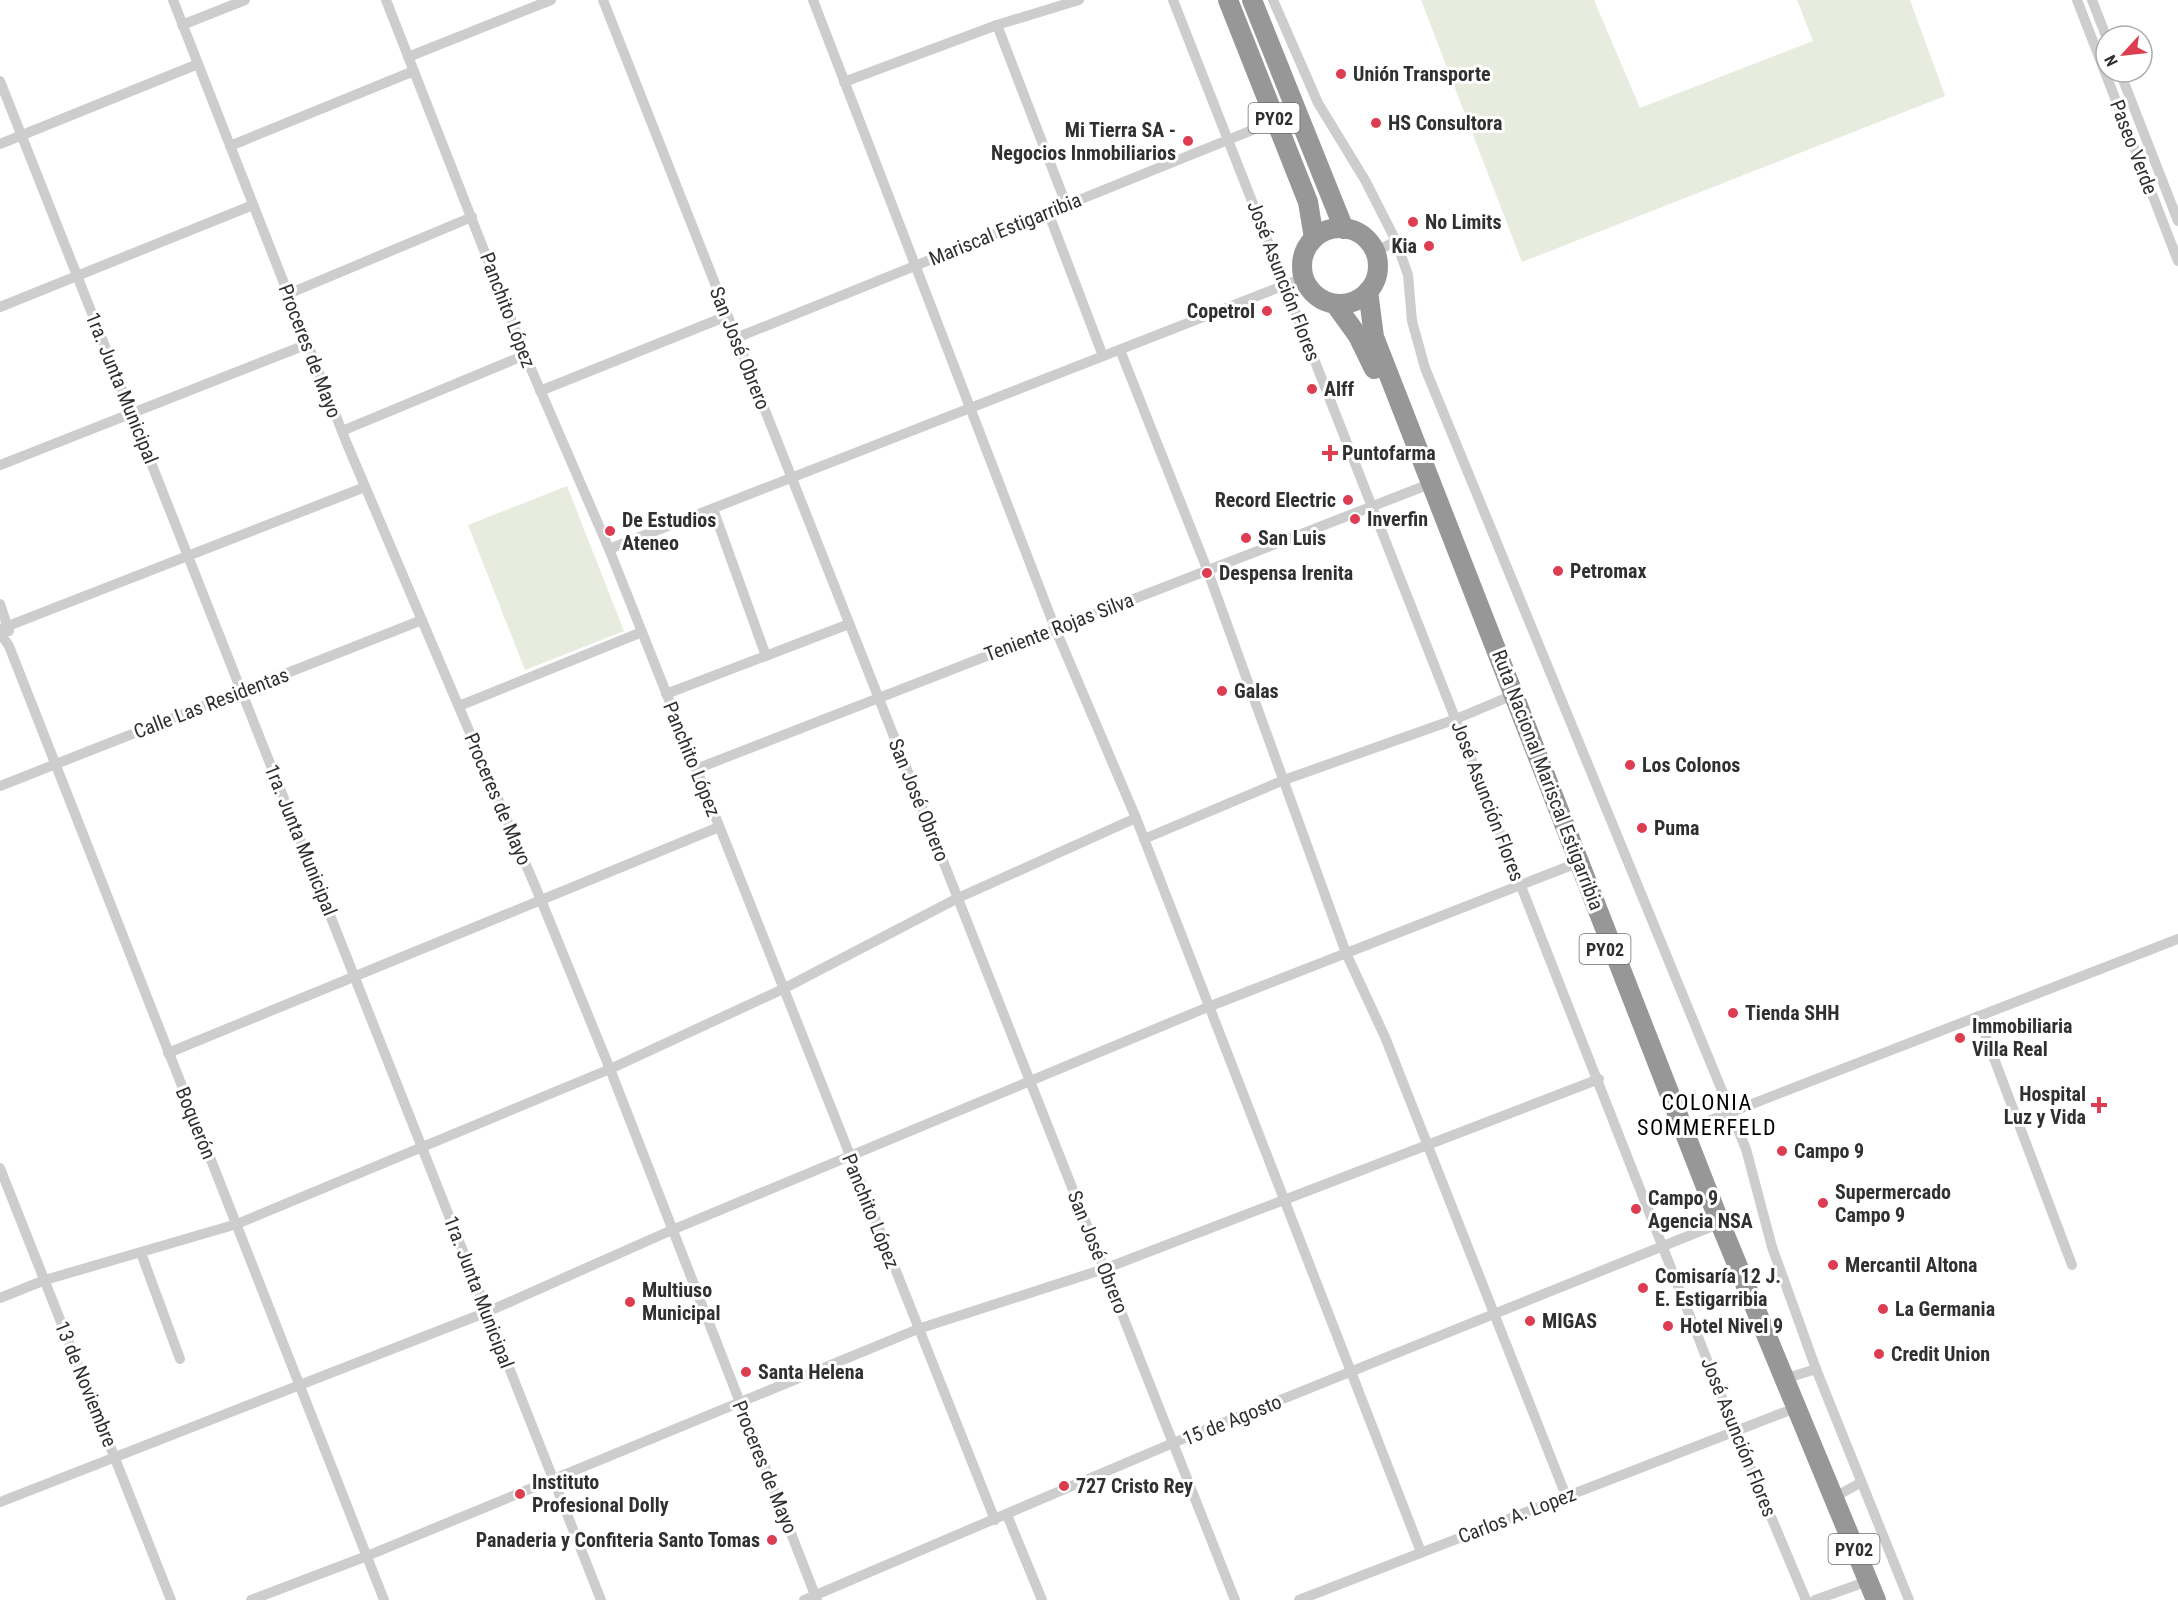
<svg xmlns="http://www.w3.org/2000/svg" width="2178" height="1600" viewBox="0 0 2178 1600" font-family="'Roboto Condensed',sans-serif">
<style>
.green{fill:#e7ecdf}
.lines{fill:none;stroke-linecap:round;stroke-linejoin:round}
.street{stroke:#cdcdcd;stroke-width:10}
.highway{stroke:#979797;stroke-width:20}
.poi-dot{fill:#dd3c51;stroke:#fff;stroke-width:2}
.labels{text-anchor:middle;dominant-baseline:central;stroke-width:6;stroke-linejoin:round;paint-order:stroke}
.shield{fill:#fff;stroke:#6e6e6e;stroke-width:1.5}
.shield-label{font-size:18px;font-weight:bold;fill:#303030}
.poi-label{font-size:20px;font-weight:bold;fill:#303030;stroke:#fff;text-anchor:start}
.street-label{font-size:20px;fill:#303030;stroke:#fff}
.quarter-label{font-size:22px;letter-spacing:1.5px;fill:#000;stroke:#fff}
</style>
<rect width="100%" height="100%" fill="#fff"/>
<!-- green -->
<g class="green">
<path d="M1421 0H1594L1640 108 1813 41 1797 0H1910L1945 96 1522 262Z"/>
<path d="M567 486 624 631 525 670 468 525Z"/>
</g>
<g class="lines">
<!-- street -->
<g class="street">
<path d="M173 0 347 444 541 900 610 1069 817 1600"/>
<path d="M386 0 525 355 609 549 995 1520"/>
<path d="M603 0 1235 1600"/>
<path d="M813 0 1055 628 1136 818 1421 1552"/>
<path d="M1173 0 1735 1431 1806 1600"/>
<path d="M1273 0 1318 103 1365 180 1396 241 1408 275 1412 321 1425 368 1746 1149 1772 1247 1816 1369 1784 1379"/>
<path d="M2077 0 2178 261"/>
<path d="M2092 0 2106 36"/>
<path d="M182 25 245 0"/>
<path d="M997 25 1066 204"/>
<path d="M408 57 551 0"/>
<path d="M2120 72 2178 221"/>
<path d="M0 81 601 1600"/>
<path d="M844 82 997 25 1079 0"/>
<path d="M0 144 198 64"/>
<path d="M230 146 414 71"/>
<path d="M1048 212 1103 356"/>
<path d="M1375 252 1396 241"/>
<path d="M288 294 472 217"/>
<path d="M0 307 253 205"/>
<path d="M736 338 1275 121"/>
<path d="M1120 350 1207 569 1346 953 1385 1037 1566 1496"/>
<path d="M540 391 727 316"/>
<path d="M342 431 525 355"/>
<path d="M0 465 308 344"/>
<path d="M713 509 766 656"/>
<path d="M609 549 1303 278"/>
<path d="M0 604 9 631"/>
<path d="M0 629 365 487"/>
<path d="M0 633 9 646 384 1600"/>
<path d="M666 694 849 624"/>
<path d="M459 706 642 632"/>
<path d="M696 769 1422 487"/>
<path d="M0 786 422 620"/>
<path d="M1144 839 1284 780 1456 719 1506 698"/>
<path d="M1978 1016 2072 1265"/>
<path d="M168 1053 719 827"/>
<path d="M1685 1130 2178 939"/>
<path d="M0 1168 171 1600"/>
<path d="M141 1253 180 1359"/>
<path d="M0 1298 45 1280 237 1224 610 1069 783 989 958 898 1136 818"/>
<path d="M1816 1369 1909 1600"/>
<path d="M1833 1498 1860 1483"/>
<path d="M0 1502 487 1312 672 1230 1208 1007 1572 865"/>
<path d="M1007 1515 1042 1600"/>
<path d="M251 1600 367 1556 918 1329 1104 1269 1599 1079"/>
<path d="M804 1600 1173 1443 1713 1226"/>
<path d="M1299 1600 1785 1412"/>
<path d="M1815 1600 1857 1585"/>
</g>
<!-- highway -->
<g class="highway">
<path d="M1228 0 1308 202 1314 238"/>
<path d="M1252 0 1344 229"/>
<circle cx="1340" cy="266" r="38"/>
<path d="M1368 291 1374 337 1720 1223 1876 1600"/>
<path d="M1335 304 1358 336 1374 369"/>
</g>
</g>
<!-- markers -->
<g class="poi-dot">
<circle cx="1341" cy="74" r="6"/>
<circle cx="1376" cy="123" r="6"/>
<circle cx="1188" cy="141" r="6"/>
<circle cx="1413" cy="222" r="6"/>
<circle cx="1429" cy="246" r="6"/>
<circle cx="1267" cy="311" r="6"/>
<circle cx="1312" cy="389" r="6"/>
<path d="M1327 444h6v6h6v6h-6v6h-6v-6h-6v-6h6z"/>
<circle cx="1348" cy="500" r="6"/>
<circle cx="1355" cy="519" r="6"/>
<circle cx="610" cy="531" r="6"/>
<circle cx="1246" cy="538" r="6"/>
<circle cx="1558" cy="571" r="6"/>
<circle cx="1207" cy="573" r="6"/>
<circle cx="1222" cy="691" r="6"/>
<circle cx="1630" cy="765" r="6"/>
<circle cx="1642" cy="828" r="6"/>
<circle cx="1733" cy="1013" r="6"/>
<circle cx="1960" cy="1038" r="6"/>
<path d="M2096 1096h6v6h6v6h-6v6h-6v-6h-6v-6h6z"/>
<circle cx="1782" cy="1151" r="6"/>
<circle cx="1823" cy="1203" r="6"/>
<circle cx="1636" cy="1209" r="6"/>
<circle cx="1833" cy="1265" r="6"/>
<circle cx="1643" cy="1288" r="6"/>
<circle cx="630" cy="1302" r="6"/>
<circle cx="1883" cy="1309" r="6"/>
<circle cx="1530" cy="1321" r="6"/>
<circle cx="1668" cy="1326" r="6"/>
<circle cx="1879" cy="1354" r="6"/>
<circle cx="746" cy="1372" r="6"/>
<circle cx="1064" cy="1486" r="6"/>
<circle cx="520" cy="1494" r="6"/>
<circle cx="772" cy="1540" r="6"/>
</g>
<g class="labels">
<!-- shield labels -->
<g class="shield">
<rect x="1248.5" y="103" width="51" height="30" rx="4.5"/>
<rect x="1579.5" y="934" width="51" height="30" rx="4.5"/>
<rect x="1828.5" y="1534" width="51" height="30" rx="4.5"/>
</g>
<g class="shield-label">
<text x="1274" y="118">PY02</text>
<text x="1605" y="949">PY02</text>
<text x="1854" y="1549">PY02</text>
</g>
<!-- poi labels -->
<g class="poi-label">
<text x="1353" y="74">Unión Transporte</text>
<text x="1388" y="123">HS Consultora</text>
<text x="1176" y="130" text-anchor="end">Mi Tierra SA -<tspan x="1176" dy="23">Negocios Inmobiliarios</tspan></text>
<text x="1425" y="222">No Limits</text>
<text x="1417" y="246" text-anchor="end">Kia</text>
<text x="1255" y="311" text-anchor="end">Copetrol</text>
<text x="1324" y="389">Alff</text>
<text x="1342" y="453">Puntofarma</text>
<text x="1336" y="500" text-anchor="end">Record Electric</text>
<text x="1367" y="519">Inverfin</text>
<text x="622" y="520">De Estudios<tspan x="622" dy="23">Ateneo</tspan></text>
<text x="1258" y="538">San Luis</text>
<text x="1570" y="571">Petromax</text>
<text x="1219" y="573">Despensa Irenita</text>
<text x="1234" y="691">Galas</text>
<text x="1642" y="765">Los Colonos</text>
<text x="1654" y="828">Puma</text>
<text x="1745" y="1013">Tienda SHH</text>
<text x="1972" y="1026">Immobiliaria<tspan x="1972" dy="23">Villa Real</tspan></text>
<text x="2086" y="1094" text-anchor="end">Hospital<tspan x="2086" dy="23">Luz y Vida</tspan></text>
<text x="1794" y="1151">Campo 9</text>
<text x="1835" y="1192">Supermercado<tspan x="1835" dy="23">Campo 9</tspan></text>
<text x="1648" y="1198">Campo 9<tspan x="1648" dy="23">Agencia NSA</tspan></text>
<text x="1845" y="1265">Mercantil Altona</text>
<text x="1655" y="1276">Comisaría 12 J.<tspan x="1655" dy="23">E. Estigarribia</tspan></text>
<text x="642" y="1290">Multiuso<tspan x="642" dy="23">Municipal</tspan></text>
<text x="1895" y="1309">La Germania</text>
<text x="1542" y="1321">MIGAS</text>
<text x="1680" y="1326">Hotel Nivel 9</text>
<text x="1891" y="1354">Credit Union</text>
<text x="758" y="1372">Santa Helena</text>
<text x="532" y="1482">Instituto<tspan x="532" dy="23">Profesional Dolly</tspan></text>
<text x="1076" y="1486">727 Cristo Rey</text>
<text x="760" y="1540" text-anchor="end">Panaderia y Confiteria Santo Tomas</text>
</g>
<!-- street labels -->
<g class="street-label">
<text transform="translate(2134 147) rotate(69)">Paseo Verde</text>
<text transform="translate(1005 229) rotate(-22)">Mariscal Estigarribia</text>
<text transform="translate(1284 281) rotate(69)">José Asunción Flores</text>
<text transform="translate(508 310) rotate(69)">Panchito López</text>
<text transform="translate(740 348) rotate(68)">San José Obrero</text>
<text transform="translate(310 351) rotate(69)">Proceres de Mayo</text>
<text transform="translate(122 388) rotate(68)">1ra. Junta Municipal</text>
<text transform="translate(1059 627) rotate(-21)">Teniente Rojas Silva</text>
<text transform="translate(211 703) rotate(-21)">Calle Las Residentas</text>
<text transform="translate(692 759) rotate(68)">Panchito López</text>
<text transform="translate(1548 780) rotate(69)">Ruta Nacional Mariscal Estigarribia</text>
<text transform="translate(498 799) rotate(67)">Proceres de Mayo</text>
<text transform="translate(919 800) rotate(68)">San José Obrero</text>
<text transform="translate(1488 801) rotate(69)">José Asunción Flores</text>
<text transform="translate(301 840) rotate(68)">1ra. Junta Municipal</text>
<text transform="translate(196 1123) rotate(68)">Boquerón</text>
<text transform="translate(871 1211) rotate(68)">Panchito López</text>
<text transform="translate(1098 1252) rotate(68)">San José Obrero</text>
<text transform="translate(479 1292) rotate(69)">1ra. Junta Municipal</text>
<text transform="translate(86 1384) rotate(68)">13 de Noviembre</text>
<text transform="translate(1232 1420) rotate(-22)">15 de Agosto</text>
<text transform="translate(1739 1437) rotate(68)">José Asunción Flores</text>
<text transform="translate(765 1467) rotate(68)">Proceres de Mayo</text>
<text transform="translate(1517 1515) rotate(-21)">Carlos A. Lopez</text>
</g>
<!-- quarter labels -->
<g class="quarter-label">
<text x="1707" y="1102">COLONIA<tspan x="1707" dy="25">SOMMERFELD</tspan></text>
</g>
</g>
<!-- north arrow -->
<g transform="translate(2124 54) rotate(243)"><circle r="28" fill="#ffffff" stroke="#acacac" stroke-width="1.5"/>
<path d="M0-4.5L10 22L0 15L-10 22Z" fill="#dd3c51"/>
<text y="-9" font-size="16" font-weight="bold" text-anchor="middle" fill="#303030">N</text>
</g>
</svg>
